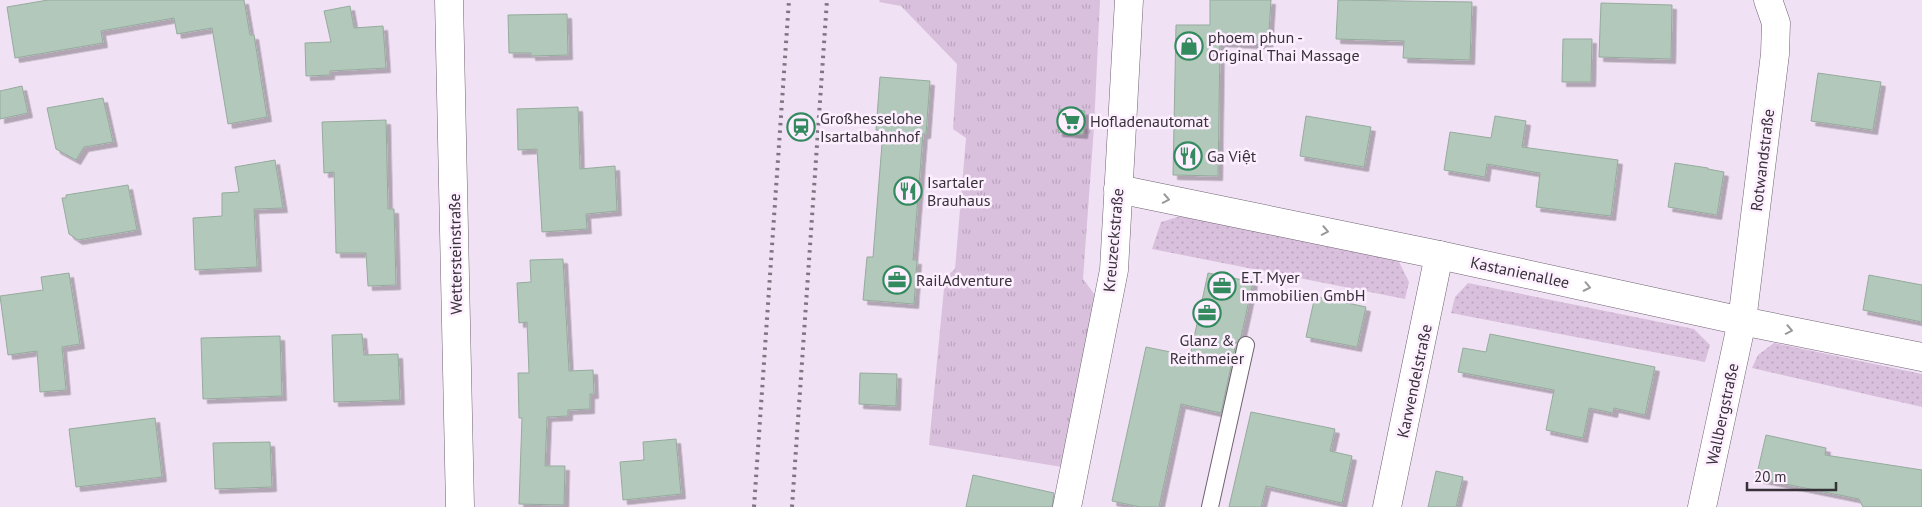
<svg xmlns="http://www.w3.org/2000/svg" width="1922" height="507" viewBox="0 0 1922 507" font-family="'PT Sans',sans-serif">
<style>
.grass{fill:url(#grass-dots)}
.park{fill:url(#park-tufts)}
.building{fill:#b1c8ba;stroke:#95ab9d;filter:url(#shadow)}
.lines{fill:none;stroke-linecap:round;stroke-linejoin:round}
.lane-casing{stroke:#706272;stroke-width:18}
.street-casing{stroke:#706272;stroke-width:29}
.lane{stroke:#fff;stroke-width:16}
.street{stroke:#fff;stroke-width:28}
.rail{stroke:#7f7581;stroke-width:4;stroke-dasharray:2.5 5;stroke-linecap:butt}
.oneway{stroke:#9b989c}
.labels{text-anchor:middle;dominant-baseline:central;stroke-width:5;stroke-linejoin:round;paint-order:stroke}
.poi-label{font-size:16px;fill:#373138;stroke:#fdefff;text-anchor:start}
.street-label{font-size:16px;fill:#373138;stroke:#fdefff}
</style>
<defs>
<pattern id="grass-dots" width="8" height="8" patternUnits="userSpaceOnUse" patternTransform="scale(1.25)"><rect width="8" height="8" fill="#d9c0dd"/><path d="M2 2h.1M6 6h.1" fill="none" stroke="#bba5be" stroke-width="1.8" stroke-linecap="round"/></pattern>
<pattern id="park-tufts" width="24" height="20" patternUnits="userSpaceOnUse" patternTransform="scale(1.25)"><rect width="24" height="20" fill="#d9c0dd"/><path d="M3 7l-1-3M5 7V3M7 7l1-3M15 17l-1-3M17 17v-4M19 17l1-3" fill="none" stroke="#bba5be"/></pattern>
<filter id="shadow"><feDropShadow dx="4.5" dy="4.5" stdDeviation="0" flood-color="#0004"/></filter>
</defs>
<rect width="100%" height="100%" fill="#f1e1f4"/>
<!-- grass -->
<g class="grass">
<path d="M1181 216 1398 260 1409 282 1405 299 1152 249 1161 222Z"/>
<path d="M1468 283 1694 329 1710 345 1705 362 1451 313 1455 297Z"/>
<path d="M1774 343 1922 374V407L1752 368 1758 355Z"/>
</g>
<!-- park -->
<path class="park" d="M880 0H1100L1094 127 1083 279 1098 299 1062 467 929 445 945 278 955 269 966 138 953 129 957 64 901 6 879 2Z"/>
<!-- building -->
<g class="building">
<path d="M48 0H244L250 35H254L267 117 228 124 212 28 177 34 174 18 101 31 103 43 15 58 7 7Z"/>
<path d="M1210 0H1271L1268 45 1220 42 1218 176 1173 175 1176 25H1210Z"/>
<path d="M1338 0 1472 2 1470 60 1403 58 1404 41 1336 39Z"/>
<path d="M1601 3 1672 5 1671 59 1599 57Z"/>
<path d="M350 6 354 28 383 26 386 68 330 71V75L306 76 305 43 331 42 324 11Z"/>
<path d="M567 14 568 55 531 56V53H509L508 15Z"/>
<path d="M1563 39H1592L1591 82H1562Z"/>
<path d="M1818 73 1881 82 1873 130 1811 121Z"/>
<path d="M880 77 930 81 926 134H923L913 260H917L914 304 863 300 867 257H873L883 131 876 130Z"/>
<path d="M22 86 28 113 0 119V91Z"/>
<path d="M103 98 113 142 84 147 76 160 56 149 47 108Z"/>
<path d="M578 107 580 169 615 166 617 211 586 214 587 229 542 232 537 149 518 150 517 109Z"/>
<path d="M1059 109 1085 111 1083 134 1058 132Z"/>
<path d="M1306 116 1371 127 1364 167 1300 156Z"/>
<path d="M1495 116 1526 121 1522 147 1618 160 1611 216 1536 207 1540 173 1487 164 1485 177 1444 170 1450 132 1491 138Z"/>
<path d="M386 120 388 209H394L396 285 368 286 366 253H336L334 172 324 173 322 122Z"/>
<path d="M275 160 283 208 254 209 257 267 195 270 193 218 222 216V193L239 192 235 167Z"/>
<path d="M1675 163 1708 168V169L1724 172 1717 215 1668 207Z"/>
<path d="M128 185 137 230 78 240 69 234 62 198H66V195Z"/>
<path d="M563 259 569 371 593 370 594 394H590V409L568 410V416L547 417 545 466H565L564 505 519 504 522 418H519L518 373H529L527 322 519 323 517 283 531 282 530 260Z"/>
<path d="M69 273 80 344 62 347 66 390 40 392 37 351 8 355 0 296 43 290 41 277Z"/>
<path d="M1208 273 1253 282 1241 337 1236 343 1221 413 1181 404 1159 507H1140L1112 501 1146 347 1190 356Z"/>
<path d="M1869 275 1922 285V322L1863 310Z"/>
<path d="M1315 296 1366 307 1357 347 1306 337Z"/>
<path d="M362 334 364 355 398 354 400 400 334 402 332 335Z"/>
<path d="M1490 334 1655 367 1645 415 1614 408 1613 413 1589 408 1583 438 1546 430 1554 390 1458 372 1463 348 1486 352Z"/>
<path d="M280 336 282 396 203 399 201 338Z"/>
<path d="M860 373 897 374 896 406 859 404Z"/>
<path d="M1251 412 1335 429 1330 451 1352 456 1342 503 1266 486 1261 507H1229Z"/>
<path d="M155 418 162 477 76 487 69 429Z"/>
<path d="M1766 435 1826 448 1825 455 1922 470V507H1863L1859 499 1756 478Z"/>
<path d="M676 439 681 494 623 500 620 462 644 460 643 442Z"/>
<path d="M270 442 272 487 215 489 213 443Z"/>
<path d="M1436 471 1463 477 1456 507H1428Z"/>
<path d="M973 475 1054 493 1052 507H966Z"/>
</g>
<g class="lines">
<!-- lane casing -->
<g class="lane-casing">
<path id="lane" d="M1210 507 1246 345"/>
</g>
<!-- street casing -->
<g class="street-casing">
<g id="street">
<path d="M449 0 460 507"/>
<path d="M1118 189 1439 255 1742 321 1922 357"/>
<path d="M1067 507 1114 270 1129 0"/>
<path d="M1387 507 1439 255"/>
<path d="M1702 507 1742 321 1775 54 1776 23 1768 0"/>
</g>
</g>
<!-- lane -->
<use href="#lane" class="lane"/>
<!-- street -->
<use href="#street" class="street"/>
<!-- rail -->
<g class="rail">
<path d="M754 507 789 0"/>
<path d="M792 507 827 0"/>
</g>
</g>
<!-- one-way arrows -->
<defs><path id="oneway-chevron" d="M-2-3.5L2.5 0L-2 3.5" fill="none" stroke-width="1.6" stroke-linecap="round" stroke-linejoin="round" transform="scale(1.25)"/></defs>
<g class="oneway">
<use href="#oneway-chevron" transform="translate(1166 199) rotate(11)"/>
<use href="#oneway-chevron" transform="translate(1325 231) rotate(11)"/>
<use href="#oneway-chevron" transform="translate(1587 287) rotate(12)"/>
<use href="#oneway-chevron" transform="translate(1789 330) rotate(11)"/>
</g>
<!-- icons -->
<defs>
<g id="shop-ring" transform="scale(1.4375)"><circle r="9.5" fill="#fdefff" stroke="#328a5e" stroke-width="1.5"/><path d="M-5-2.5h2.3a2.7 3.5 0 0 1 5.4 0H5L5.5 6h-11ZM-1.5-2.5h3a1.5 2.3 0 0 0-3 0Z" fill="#328a5e"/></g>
<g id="supermarket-ring" transform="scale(1.4375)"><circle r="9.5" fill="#fdefff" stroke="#328a5e" stroke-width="1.5"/><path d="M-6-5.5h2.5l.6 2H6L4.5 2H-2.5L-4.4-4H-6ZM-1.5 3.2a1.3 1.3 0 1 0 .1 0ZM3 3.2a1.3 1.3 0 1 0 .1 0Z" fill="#328a5e"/></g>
<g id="station-ring" transform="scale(1.4375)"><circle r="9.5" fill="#fdefff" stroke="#328a5e" stroke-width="1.5"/><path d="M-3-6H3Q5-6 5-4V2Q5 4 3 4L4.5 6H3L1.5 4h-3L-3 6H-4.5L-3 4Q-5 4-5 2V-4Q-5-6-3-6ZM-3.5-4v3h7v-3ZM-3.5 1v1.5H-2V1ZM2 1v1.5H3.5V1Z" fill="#328a5e"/></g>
<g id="restaurant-ring" transform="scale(1.4375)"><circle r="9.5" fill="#fdefff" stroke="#328a5e" stroke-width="1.5"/><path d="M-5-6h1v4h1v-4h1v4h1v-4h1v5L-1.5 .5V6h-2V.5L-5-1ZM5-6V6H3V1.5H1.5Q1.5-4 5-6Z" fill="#328a5e"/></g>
<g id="office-ring" transform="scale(1.4375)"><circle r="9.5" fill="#fdefff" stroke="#328a5e" stroke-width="1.5"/><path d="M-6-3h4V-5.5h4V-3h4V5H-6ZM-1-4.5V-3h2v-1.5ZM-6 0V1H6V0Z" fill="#328a5e"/></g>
</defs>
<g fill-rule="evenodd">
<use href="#shop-ring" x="1189" y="46"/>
<use href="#supermarket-ring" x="1071" y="121"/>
<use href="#station-ring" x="801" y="127"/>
<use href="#restaurant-ring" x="1188" y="156"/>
<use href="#restaurant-ring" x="908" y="191"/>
<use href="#office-ring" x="897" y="280"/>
<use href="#office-ring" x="1222" y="286"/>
<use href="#office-ring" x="1207" y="313"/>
</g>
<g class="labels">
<!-- poi labels -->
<g class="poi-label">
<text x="1208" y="37">phoem phun -<tspan x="1208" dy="18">Original Thai Massage</tspan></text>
<text x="820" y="118">Großhesselohe<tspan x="820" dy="18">Isartalbahnhof</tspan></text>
<text x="1090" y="121">Hofladenautomat</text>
<text x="1207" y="156">Ga Việt</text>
<text x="927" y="182">Isartaler<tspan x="927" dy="18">Brauhaus</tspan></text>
<text x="1241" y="277">E.T. Myer<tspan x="1241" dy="18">Immobilien GmbH</tspan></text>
<text x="916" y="280">RailAdventure</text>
<text x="1207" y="340" text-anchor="middle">Glanz &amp;<tspan x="1207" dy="18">Reithmeier</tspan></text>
</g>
<!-- street labels -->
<g class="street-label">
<text transform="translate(1762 160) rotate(-83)">Rotwandstraße</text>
<text transform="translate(1113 240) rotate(-85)">Kreuzeckstraße</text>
<text transform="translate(455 254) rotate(-91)">Wettersteinstraße</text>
<text transform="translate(1520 272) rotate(12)">Kastanienallee</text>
<text transform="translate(1414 381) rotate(-78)">Karwendelstraße</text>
<text transform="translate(1722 414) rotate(-78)">Wallbergstraße</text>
</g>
</g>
<!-- scale -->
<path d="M1747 482v8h89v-8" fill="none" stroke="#373138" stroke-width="2.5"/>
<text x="1754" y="482" font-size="15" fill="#373138" stroke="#fdefff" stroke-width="4" paint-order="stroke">20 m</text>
</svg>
